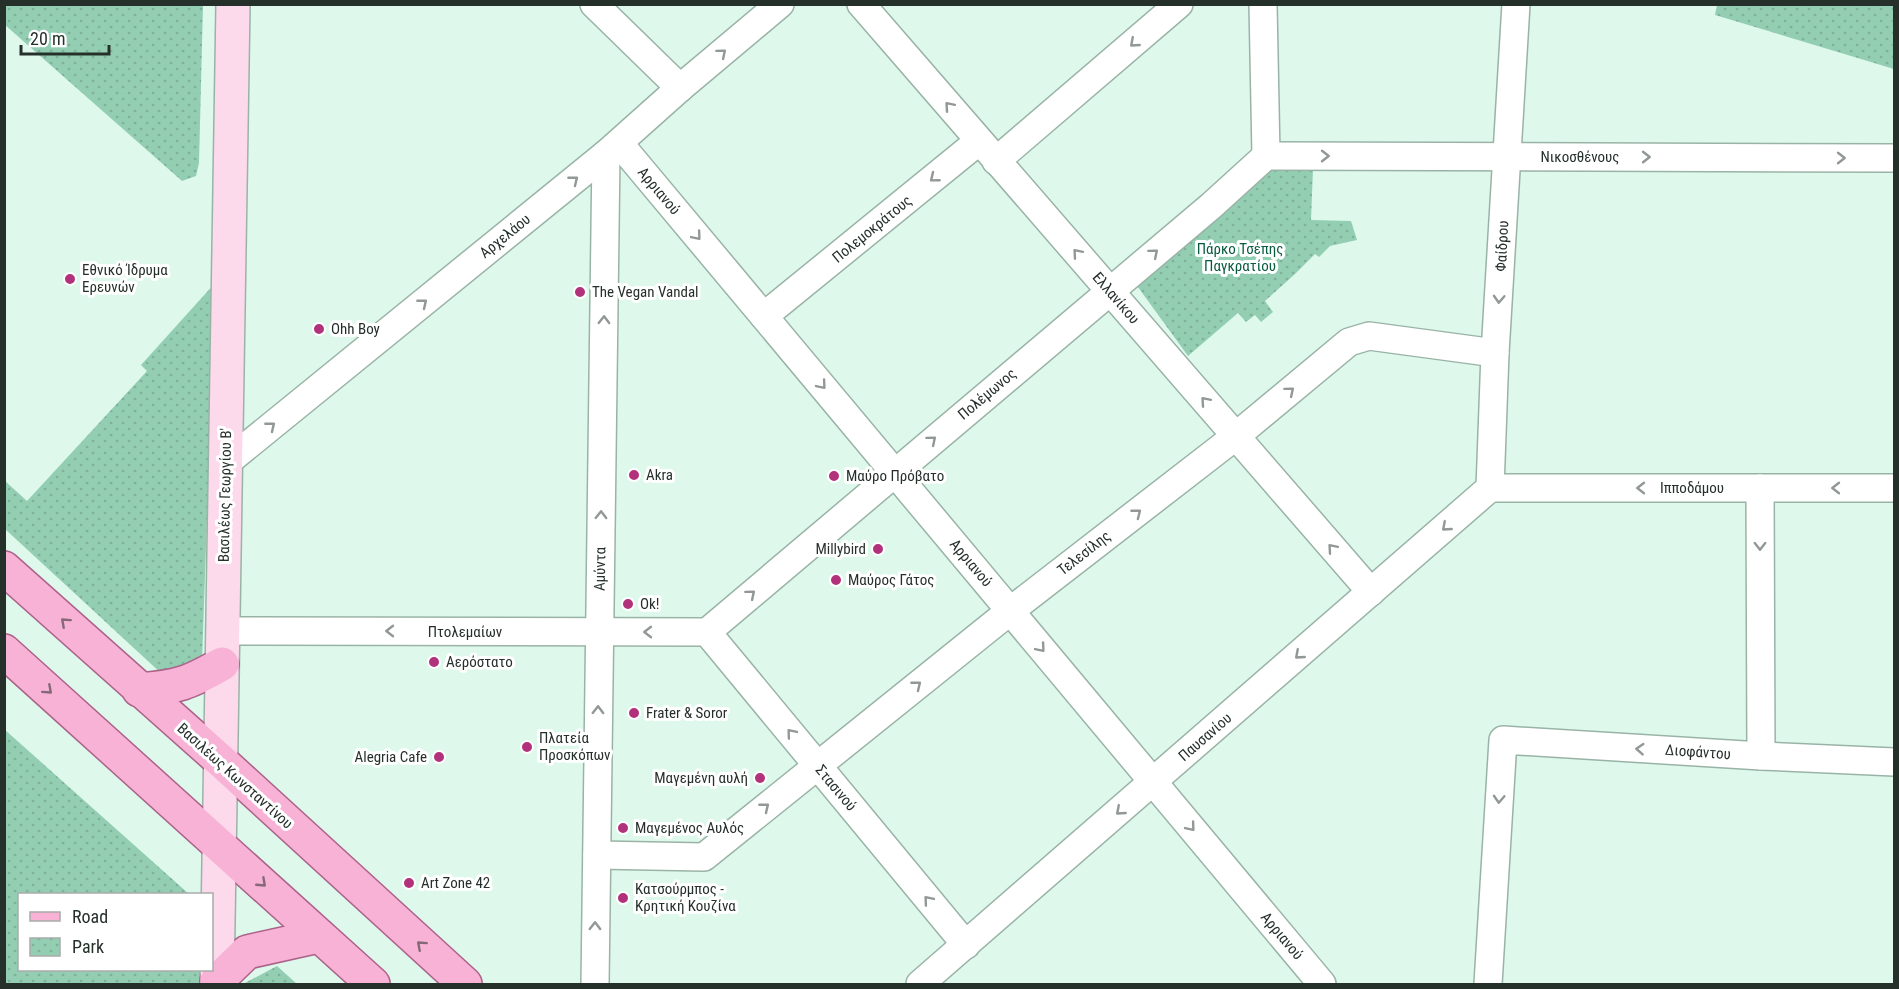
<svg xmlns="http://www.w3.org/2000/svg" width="1899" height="989" viewBox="0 0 1899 989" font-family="'Roboto Condensed',sans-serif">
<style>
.park{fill:url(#park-dots)}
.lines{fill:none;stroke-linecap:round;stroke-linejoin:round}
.street-casing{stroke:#9ab3a7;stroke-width:30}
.secondary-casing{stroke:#9ab3a7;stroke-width:36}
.primary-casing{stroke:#ac6389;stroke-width:36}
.street{stroke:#fff;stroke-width:27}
.secondary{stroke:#fcd9eb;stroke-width:33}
.primary{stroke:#f8b2d6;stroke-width:33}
.oneway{stroke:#929895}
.oneway2{stroke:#846a78}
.poi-dot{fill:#b2317b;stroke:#fff;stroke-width:2}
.labels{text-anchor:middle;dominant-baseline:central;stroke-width:6;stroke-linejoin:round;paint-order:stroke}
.street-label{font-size:15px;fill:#26302b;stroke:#fff}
.park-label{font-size:15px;fill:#095b40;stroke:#fff}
.poi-label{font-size:15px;fill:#26302b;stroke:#fff;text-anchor:start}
</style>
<defs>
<pattern id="park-dots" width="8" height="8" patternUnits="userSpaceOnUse" patternTransform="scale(1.5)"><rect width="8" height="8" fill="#93ceb3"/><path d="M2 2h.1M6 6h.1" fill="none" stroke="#7fb19a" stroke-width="1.8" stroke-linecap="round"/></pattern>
</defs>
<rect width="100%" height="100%" fill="#def9ec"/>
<!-- park -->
<g class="park">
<path d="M5 4 203 5 199 163 196 176 182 181 5 25Z"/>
<path d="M1717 5H1894V69L1715 15Z"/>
<path d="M1270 168 1313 169 1311 220 1351 221 1357 240 1330 246 1319 257 1315 254 1295 274 1265 301 1273 312 1261 322 1255 315 1246 322 1238 313 1188 356 1135 283Z"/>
<path d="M215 283 202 663 163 675 5 529 4 480 27 501 147 371 141 365Z"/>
<path d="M4 729 189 894H20V970H203L202 984H5Z"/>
<path d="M277 966 297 984H243Z"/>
</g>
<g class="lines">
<!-- street casing -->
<g class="street-casing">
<g id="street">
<path d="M594 4 680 88"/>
<path d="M861 4 1371 592"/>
<path d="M1263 4 1266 156"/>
<path d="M619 143 1322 984"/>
<path d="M1266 156 1894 158"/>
<path d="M996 161 1179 4"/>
<path d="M764 316 979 141"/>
<path d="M226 463 606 154 680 88 780 4"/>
<path d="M1490 488 1495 353 1516 4"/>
<path d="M1490 488H1894"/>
<path d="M1760 488 1761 756"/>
<path d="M223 631 707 632"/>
<path d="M707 632 1211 206 1266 156"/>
<path d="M707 632 966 945"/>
<path d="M597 855 704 857 1010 611 1236 436 1349 342 1369 336 1495 353"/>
<path d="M595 984 606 154"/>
<path d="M920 984 1490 488"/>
<path d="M1488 984 1503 740 1761 756 1894 762"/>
</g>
</g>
<!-- secondary casing -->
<g class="secondary-casing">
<path id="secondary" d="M217 984 233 4"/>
</g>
<!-- primary casing -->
<g class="primary-casing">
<g id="primary">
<path d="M4 568 221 761 465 984"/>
<path d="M4 651 373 984"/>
<path d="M139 690C178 687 189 683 222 664"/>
<path d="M217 981 247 952 319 936"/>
</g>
</g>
<!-- street -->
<use href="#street" class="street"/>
<!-- secondary -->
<use href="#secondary" class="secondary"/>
<!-- primary -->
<use href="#primary" class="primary"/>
</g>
<!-- one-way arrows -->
<defs><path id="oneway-chevron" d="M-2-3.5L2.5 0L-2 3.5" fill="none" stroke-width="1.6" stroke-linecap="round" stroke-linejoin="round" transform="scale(1.5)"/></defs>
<g class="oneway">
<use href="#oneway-chevron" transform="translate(1134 43) rotate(139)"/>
<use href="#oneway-chevron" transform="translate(722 53) rotate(-40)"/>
<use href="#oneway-chevron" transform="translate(949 106) rotate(-131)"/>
<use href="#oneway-chevron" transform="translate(1325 156)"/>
<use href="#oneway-chevron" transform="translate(1646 157)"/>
<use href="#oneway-chevron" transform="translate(1841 158)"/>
<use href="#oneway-chevron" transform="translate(934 178) rotate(141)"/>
<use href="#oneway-chevron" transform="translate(574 180) rotate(-39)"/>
<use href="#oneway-chevron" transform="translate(697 236) rotate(50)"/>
<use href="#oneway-chevron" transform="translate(1077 253) rotate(-131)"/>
<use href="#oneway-chevron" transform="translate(1154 253) rotate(-40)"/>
<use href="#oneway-chevron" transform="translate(1499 299) rotate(93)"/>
<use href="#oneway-chevron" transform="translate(423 303) rotate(-39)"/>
<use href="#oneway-chevron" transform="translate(604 320) rotate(-89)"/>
<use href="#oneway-chevron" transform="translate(822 385) rotate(50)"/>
<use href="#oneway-chevron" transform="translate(1290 391) rotate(-40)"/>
<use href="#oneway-chevron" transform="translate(1205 401) rotate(-131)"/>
<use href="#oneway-chevron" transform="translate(271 426) rotate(-39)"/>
<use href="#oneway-chevron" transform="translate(932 440) rotate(-40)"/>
<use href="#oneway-chevron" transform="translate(1641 488) rotate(180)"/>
<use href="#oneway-chevron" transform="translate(1836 488) rotate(180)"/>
<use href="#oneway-chevron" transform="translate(1137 513) rotate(-38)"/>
<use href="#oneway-chevron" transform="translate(601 515) rotate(-89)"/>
<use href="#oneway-chevron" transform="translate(1446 527) rotate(139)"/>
<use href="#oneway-chevron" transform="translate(1760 546) rotate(90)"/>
<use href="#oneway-chevron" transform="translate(1332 548) rotate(-131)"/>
<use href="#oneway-chevron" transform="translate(751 594) rotate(-40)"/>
<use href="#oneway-chevron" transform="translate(390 631) rotate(-180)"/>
<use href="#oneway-chevron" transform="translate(648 632) rotate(-180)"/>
<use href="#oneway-chevron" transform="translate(1041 648) rotate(50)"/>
<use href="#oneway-chevron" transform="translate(1299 655) rotate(139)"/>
<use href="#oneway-chevron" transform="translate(917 685) rotate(-39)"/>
<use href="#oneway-chevron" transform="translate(598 710) rotate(-89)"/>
<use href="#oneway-chevron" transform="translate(791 733) rotate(-130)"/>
<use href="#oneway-chevron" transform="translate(1640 749) rotate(-176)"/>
<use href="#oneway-chevron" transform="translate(1499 799) rotate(93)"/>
<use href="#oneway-chevron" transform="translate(765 807) rotate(-39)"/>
<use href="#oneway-chevron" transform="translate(1120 811) rotate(139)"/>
<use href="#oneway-chevron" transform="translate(1191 827) rotate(50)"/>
<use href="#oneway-chevron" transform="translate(928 900) rotate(-130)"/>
<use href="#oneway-chevron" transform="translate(595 926) rotate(-89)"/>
</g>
<g class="oneway2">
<use href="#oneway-chevron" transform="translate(65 622) rotate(-138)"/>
<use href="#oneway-chevron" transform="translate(48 690) rotate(42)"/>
<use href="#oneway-chevron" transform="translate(262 883) rotate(43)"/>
<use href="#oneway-chevron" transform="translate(421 945) rotate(-138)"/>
</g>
<!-- markers -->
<g class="poi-dot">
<circle cx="70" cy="279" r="6"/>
<circle cx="580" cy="292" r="6"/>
<circle cx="319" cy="329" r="6"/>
<circle cx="634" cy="475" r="6"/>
<circle cx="834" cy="476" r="6"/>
<circle cx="878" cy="549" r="6"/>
<circle cx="836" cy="580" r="6"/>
<circle cx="628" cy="604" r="6"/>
<circle cx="434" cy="662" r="6"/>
<circle cx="634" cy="713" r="6"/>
<circle cx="527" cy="747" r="6"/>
<circle cx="439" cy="757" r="6"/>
<circle cx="760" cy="778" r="6"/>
<circle cx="623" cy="828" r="6"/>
<circle cx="409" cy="883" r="6"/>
<circle cx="623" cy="898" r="6"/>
</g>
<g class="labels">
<!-- street labels -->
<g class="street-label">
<text x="1580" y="157">Νικοσθένους</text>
<text transform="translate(659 191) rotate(50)">Αρριανού</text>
<text transform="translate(872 229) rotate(-39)">Πολεμοκράτους</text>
<text transform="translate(505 236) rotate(-39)">Αρχελάου</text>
<text transform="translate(1502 246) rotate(-87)">Φαίδρου</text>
<text transform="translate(1116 298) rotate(49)">Ελλανίκου</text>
<text transform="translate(987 394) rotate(-40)">Πολέμωνος</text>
<text x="1692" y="488">Ιπποδάμου</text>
<text transform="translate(225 495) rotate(-89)">Βασιλέως Γεωργίου Β'</text>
<text transform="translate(1084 553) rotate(-38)">Τελεσίλης</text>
<text transform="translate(971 563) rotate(50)">Αρριανού</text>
<text transform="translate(600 569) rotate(-89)">Αμύντα</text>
<text x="465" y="632">Πτολεμαίων</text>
<text transform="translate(1205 737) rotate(-41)">Παυσανίου</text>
<text transform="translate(1698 752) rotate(4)">Διοφάντου</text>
<text transform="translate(235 776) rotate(42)">Βασιλέως Κωνσταντίνου</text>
<text transform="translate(836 788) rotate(50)">Στασινού</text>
<text transform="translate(1282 936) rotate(50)">Αρριανού</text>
</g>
<!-- park labels -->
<g class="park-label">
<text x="1240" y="249">Πάρκο Τσέπης<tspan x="1240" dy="17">Παγκρατίου</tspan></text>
</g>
<!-- poi labels -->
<g class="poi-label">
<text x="82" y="270">Εθνικό Ίδρυμα<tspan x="82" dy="17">Ερευνών</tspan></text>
<text x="592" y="292">The Vegan Vandal</text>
<text x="331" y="329">Ohh Boy</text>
<text x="646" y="475">Akra</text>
<text x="846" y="476">Μαύρο Πρόβατο</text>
<text x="866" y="549" text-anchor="end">Millybird</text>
<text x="848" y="580">Μαύρος Γάτος</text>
<text x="640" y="604">Ok!</text>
<text x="446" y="662">Αερόστατο</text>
<text x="646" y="713">Frater &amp; Soror</text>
<text x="539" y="738">Πλατεία<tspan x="539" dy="17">Προσκόπων</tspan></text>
<text x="427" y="757" text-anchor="end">Alegria Cafe</text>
<text x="748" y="778" text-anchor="end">Μαγεμένη αυλή</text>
<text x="635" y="828">Μαγεμένος Αυλός</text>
<text x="421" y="883">Art Zone 42</text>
<text x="635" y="889">Κατσούρμπος -<tspan x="635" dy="17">Κρητική Κουζίνα</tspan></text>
</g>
</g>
<!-- border -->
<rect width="1899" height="989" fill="none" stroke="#26302b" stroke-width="12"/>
<!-- legend -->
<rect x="18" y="893" width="195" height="78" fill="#ffffff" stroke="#a8acaa" stroke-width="1.5"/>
<rect x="30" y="912" width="30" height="9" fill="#f8b2d6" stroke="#a8acaa" stroke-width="1.5"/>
<text x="72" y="923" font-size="18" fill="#26302b">Road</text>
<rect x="30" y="938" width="30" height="18" fill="url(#park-dots)" stroke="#a8acaa" stroke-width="1.5"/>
<text x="72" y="953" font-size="18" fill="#26302b">Park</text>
<!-- scale -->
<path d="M21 45v9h88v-9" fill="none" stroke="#26302b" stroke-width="3"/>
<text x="30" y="45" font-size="18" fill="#26302b" stroke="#ffffff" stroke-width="4.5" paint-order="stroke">20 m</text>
</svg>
